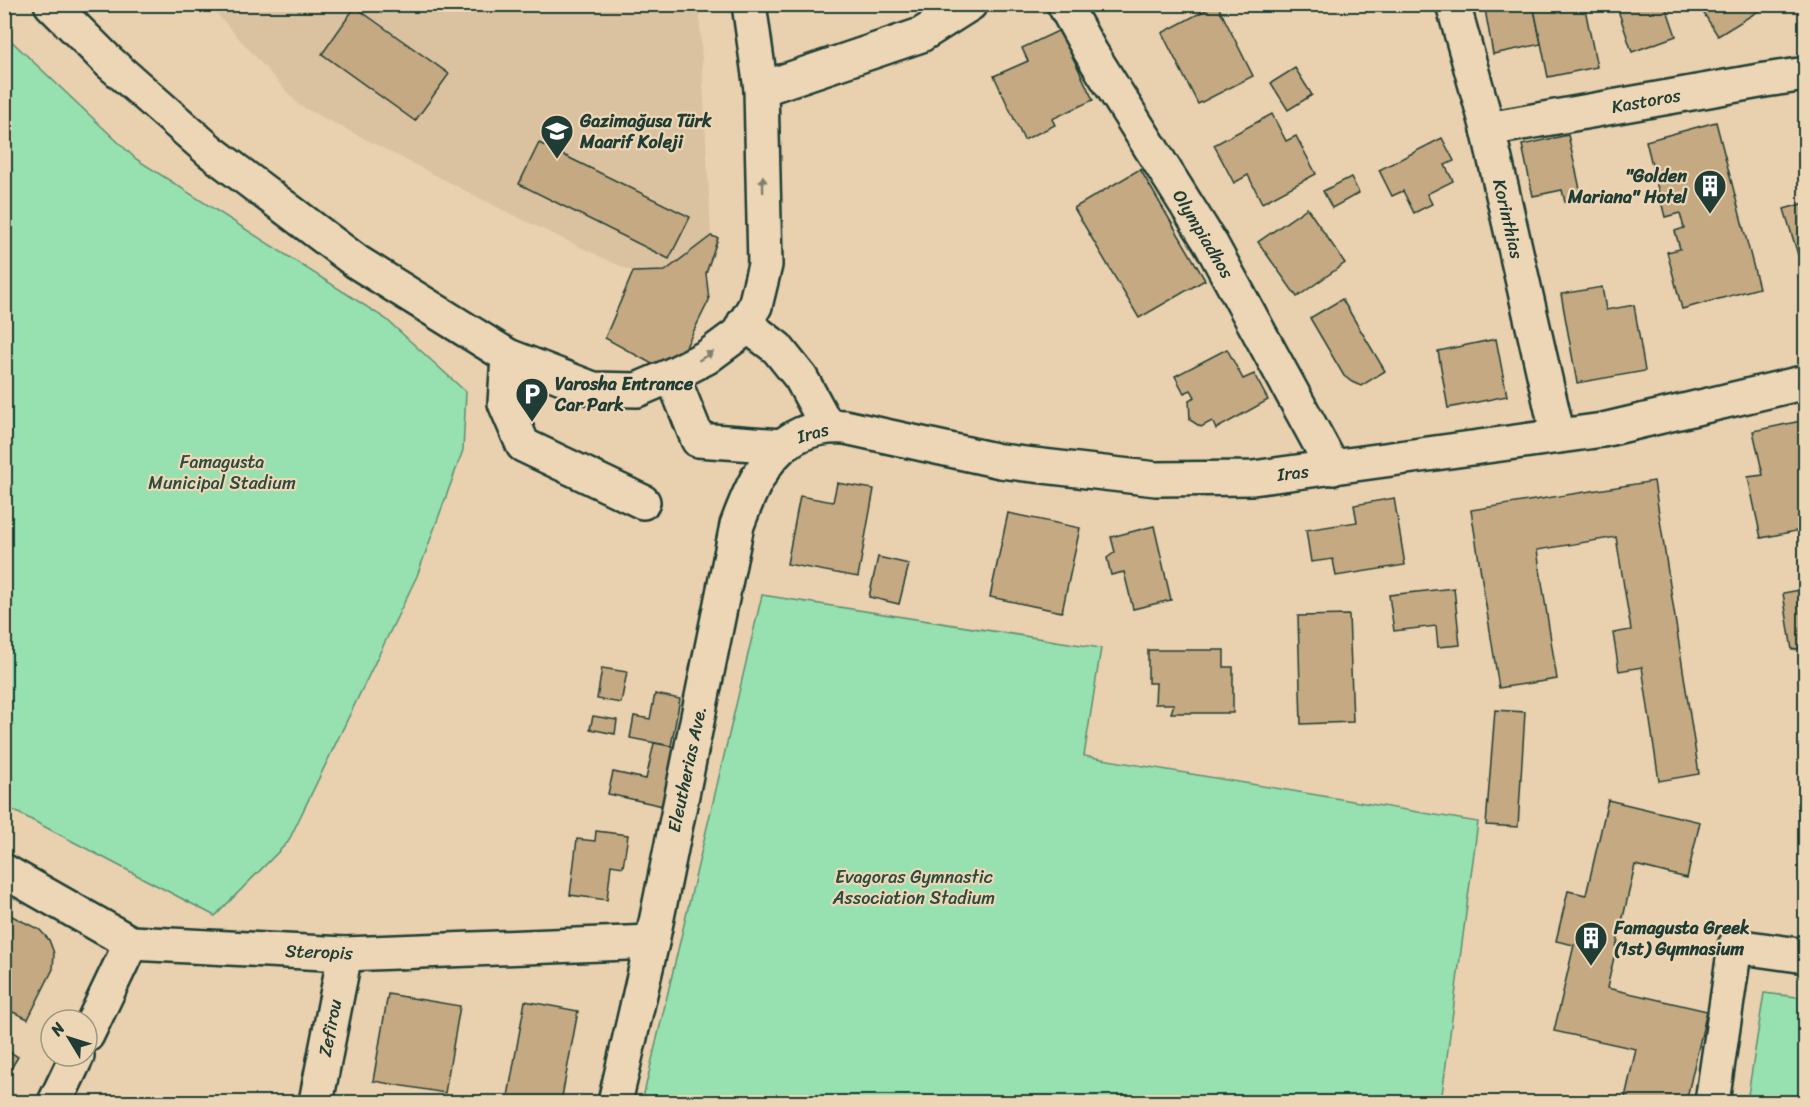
<svg xmlns="http://www.w3.org/2000/svg" width="1810" height="1107" viewBox="0 0 1810 1107" font-family="Sriracha,sans-serif">
<style>
.built{fill:#dac19f}
.green{fill:#97e0af;stroke:#5b8e72;stroke-width:1.5}
.building{fill:#c4a982;stroke:#1f3d34;stroke-width:1.5}
.lines{fill:none;stroke-linecap:round;stroke-linejoin:round}
.minor-casing{stroke:#1f3d34;stroke-width:38}
.minor{stroke:#edd6b6;stroke-width:33}
.oneway{fill:#7c826e}
.labels{text-anchor:middle;dominant-baseline:central;stroke-width:4.5;stroke-linejoin:round;paint-order:stroke}
.street-label{font-size:18px;fill:#1f3d34;stroke:#edd6b6}
.poi-label{font-size:18px;font-weight:bold;fill:#1f3d34;stroke:#edd6b6;text-anchor:start}
.park-label{font-size:18px;fill:#2b4d40;stroke:#edd6b6}
</style>
<rect width="100%" height="100%" fill="#e9d0ae"/>
<filter id="ink" filterUnits="userSpaceOnUse"><feTurbulence type="fractalNoise" baseFrequency=".0167" numOctaves="2"/><feDisplacementMap in="SourceGraphic" scale="12" xChannelSelector="R" yChannelSelector="G"/><feConvolveMatrix kernelMatrix="1 2 1 2 8 2 1 2 1" color-interpolation-filters="sRGB"/></filter>
<g filter="url(#ink)">
<!-- built -->
<path class="built" d="M209 5H699L711 236 665 271 633 272 513 215 299 105Z"/>
<!-- green -->
<g class="green">
<path d="M4 34 136 159 386 319 466 392 463 450 417 576 288 842 215 916 5 806Z"/>
<path d="M762 595 1101 648 1084 756 1478 822 1441 1102H642Z"/>
<path d="M1764 993 1805 998V1102H1752L1748 1095Z"/>
</g>
<!-- building -->
<g class="building">
<path d="M1217 4 1253 76 1198 104 1162 33Z"/>
<path d="M1484 4H1533L1541 44 1493 54Z"/>
<path d="M1533 4H1584L1597 67 1548 77Z"/>
<path d="M1616 4H1665L1676 36 1632 52Z"/>
<path d="M1698 4H1760L1762 9 1718 36Z"/>
<path d="M355 7 449 74 415 121 322 54Z"/>
<path d="M1060 30 1093 100 1052 119 1055 125 1024 140 994 76 1028 61 1022 48Z"/>
<path d="M1295 68 1312 95 1288 110 1271 83Z"/>
<path d="M1272 114 1286 141 1296 136 1316 174 1262 203 1248 175 1234 183 1214 145Z"/>
<path d="M1716 122 1759 288 1682 309 1667 252 1680 249 1675 231 1684 228 1680 213 1665 217 1646 141Z"/>
<path d="M1568 135 1582 198 1565 202 1562 190 1533 196 1522 145Z"/>
<path d="M1442 138 1454 161 1445 165 1453 181 1427 194 1432 204 1414 213 1403 191 1392 196 1379 170Z"/>
<path d="M539 143 690 217 669 259 519 184Z"/>
<path d="M1140 169 1205 280 1139 318 1074 208Z"/>
<path d="M1351 177 1359 193 1332 208 1323 191Z"/>
<path d="M1805 203 1806 206V281L1784 209Z"/>
<path d="M1307 208 1345 263 1297 297 1258 242Z"/>
<path d="M711 236 718 238 706 273 709 300 672 375 605 338 633 272 665 271Z"/>
<path d="M1602 287 1606 310 1634 305 1645 371 1577 383 1561 294Z"/>
<path d="M1342 299 1385 371 1361 386 1352 382 1344 376 1310 318Z"/>
<path d="M1496 339 1507 396 1448 408 1438 351Z"/>
<path d="M1227 349 1243 379 1254 374 1268 400 1216 429 1212 421 1201 427 1190 420 1189 400 1195 397 1191 390 1184 393 1175 376Z"/>
<path d="M1806 420V529L1761 538 1748 477 1763 475 1753 431Z"/>
<path d="M1654 481 1699 774 1659 781 1642 667 1619 671 1613 633 1631 630 1616 537 1537 550 1557 679 1499 688 1471 510Z"/>
<path d="M837 483 874 489 858 577 787 564 800 496 833 502Z"/>
<path d="M1394 498 1405 565 1336 576 1333 559 1311 562 1306 530 1357 522 1354 505Z"/>
<path d="M1008 513 1080 528 1062 612 990 597Z"/>
<path d="M1154 526 1171 600 1133 609 1124 572 1111 575 1107 558 1115 552 1111 537Z"/>
<path d="M878 557 909 564 899 604 869 597Z"/>
<path d="M1454 588 1460 645 1438 647 1436 626 1394 631 1389 595Z"/>
<path d="M1806 589V687L1800 648 1792 650 1783 593Z"/>
<path d="M1349 615 1353 722 1301 724 1298 616Z"/>
<path d="M1148 650H1224V667H1233V713H1171L1174 704H1155L1156 683H1148Z"/>
<path d="M602 668 627 672 621 703 597 699Z"/>
<path d="M655 694 680 699 671 746 630 738 634 716 650 719Z"/>
<path d="M1495 710 1525 712 1518 827 1486 825Z"/>
<path d="M593 716 617 720 615 734 590 729Z"/>
<path d="M654 743 680 748 668 807 608 794 613 772 646 779Z"/>
<path d="M1608 800 1700 822 1687 878 1635 865 1607 988 1707 1011 1686 1102H1624L1636 1049 1554 1031 1574 945 1556 941 1568 891 1586 895Z"/>
<path d="M596 831 628 835 623 867 611 865 607 900 570 895 577 839 595 841Z"/>
<path d="M4 912 40 930 49 940 54 953 53 969 28 1019 4 1008Z"/>
<path d="M388 994 460 1006 445 1093 373 1081Z"/>
<path d="M525 1001 578 1011 561 1102H507Z"/>
<path d="M4 1048 18 1057 4 1080Z"/>
</g>
<g class="lines">
<!-- minor casing -->
<g class="minor-casing">
<g id="minor">
<path d="M51 4 109 62 210 151 357 262 508 356 593 389 637 390 672 375 707 357 738 334 755 306 765 265 761 89 749 4"/>
<path d="M1064 4 1090 51 1211 244 1333 468"/>
<path d="M1453 4 1488 129 1558 436"/>
<path d="M761 89 921 35 970 4"/>
<path d="M1488 129 1765 80 1806 74"/>
<path d="M744 323 777 348 801 378 827 426"/>
<path d="M508 356 505 403 523 445 643 502"/>
<path d="M672 375 698 440 781 446"/>
<path d="M4 871 131 943 345 954 652 942"/>
<path d="M87 1035 131 943"/>
<path d="M55 1102 77 1056"/>
<path d="M316 1102 345 954"/>
<path d="M615 1102 652 942 737 525C757 472 779 423 845 427L1000 461 1156 479 1253 478 1603 430 1806 382"/>
<path d="M1712 1102 1735 946 1806 956"/>
</g>
</g>
<!-- minor -->
<use href="#minor" class="minor"/>
</g>
<!-- one-way arrows -->
<defs><path id="oneway-solid" d="M-6-.8H1V-3.2L6.5 0L1 3.2V.8H-6Z" transform="scale(1.5)"/></defs>
<g class="oneway">
<use href="#oneway-solid" transform="translate(763 184) rotate(-91)"/>
<use href="#oneway-solid" transform="translate(706 356) rotate(-32)"/>
</g>
</g>
<!-- icons -->
<defs>
<g id="school-pin" transform="scale(1.725)"><path d="M0 17L-7.5 6A9.5 9.5 0 1 1 7.5 6Z" fill="#1f3d34" stroke="#edd6b6"/><path d="M0-5L7-2L0 1L-7-2ZM-4 1L0 2.5L4 1V4Q0 6-4 4Z" fill="#fff"/></g>
<g id="building-pin" transform="scale(1.725)"><path d="M0 17L-7.5 6A9.5 9.5 0 1 1 7.5 6Z" fill="#1f3d34" stroke="#edd6b6"/><path d="M-4-6H4V6H1V3H-1V6H-4ZM-2.5-4.3h1.7v1.8h-1.7ZM.8-4.3h1.7v1.8H.8ZM-2.5-1h1.7V.8h-1.7ZM.8-1h1.7V.8H.8Z" fill="#fff"/></g>
<g id="parking-pin" transform="scale(1.725)"><path d="M0 17L-7.5 6A9.5 9.5 0 1 1 7.5 6Z" fill="#1f3d34" stroke="#edd6b6"/><path d="M-3.5-5.5H1a3.5 3.5 0 0 1 0 7H-1V5.5H-3.5ZM-1-3.4V-.6H.8a1.4 1.4 0 0 0 0-2.8Z" fill="#fff"/></g>
</defs>
<g fill-rule="evenodd">
<use href="#school-pin" x="557" y="131"/>
<use href="#building-pin" x="1710" y="186"/>
<use href="#parking-pin" x="532" y="394"/>
<use href="#building-pin" x="1591" y="938"/>
</g>
<g class="labels">
<!-- street labels -->
<g class="street-label">
<text transform="translate(1646 101) rotate(-10)">Kastoros</text>
<text transform="translate(1508 219) rotate(77)">Korinthias</text>
<text transform="translate(1203 234) rotate(59)">Olympiadhos</text>
<text transform="translate(813 433) rotate(-16)">Iras</text>
<text transform="translate(1293 473) rotate(-7)">Iras</text>
<text transform="translate(687 769) rotate(-78)">Eleutherias Ave.</text>
<text transform="translate(319 952) rotate(2)">Steropis</text>
<text transform="translate(330 1028) rotate(-79)">Zefirou</text>
</g>
<!-- poi labels -->
<g class="poi-label">
<text x="580" y="121">Gazimağusa Türk<tspan x="580" dy="21">Maarif Koleji</tspan></text>
<text x="1687" y="176" text-anchor="end">"Golden<tspan x="1687" dy="21">Mariana" Hotel</tspan></text>
<text x="555" y="384">Varosha Entrance<tspan x="555" dy="21">Car Park</tspan></text>
<text x="1614" y="928">Famagusta Greek<tspan x="1614" dy="21">(1st) Gymnasium</tspan></text>
</g>
<!-- park labels -->
<g class="park-label">
<text x="222" y="462">Famagusta<tspan x="222" dy="21">Municipal Stadium</tspan></text>
<text x="914" y="877">Evagoras Gymnastic<tspan x="914" dy="21">Association Stadium</tspan></text>
</g>
</g>
<!-- margin -->
<rect width="1810" height="1107" fill="none" stroke="#edd6b6" stroke-width="24"/>
<rect x="12" y="12" width="1786" height="1083" fill="none" stroke="#1f3d34" stroke-width="2" filter="url(#ink)"/>
<!-- north arrow -->
<g transform="translate(69 1038) rotate(308)"><circle r="28" fill="#edd6b6" stroke="#9b9982" stroke-width="1.5"/>
<path d="M0-4.5L10 22L0 15L-10 22Z" fill="#1f3d34"/>
<text y="-9" font-size="16" font-weight="bold" text-anchor="middle" fill="#1f3d34">N</text>
</g>
</svg>
